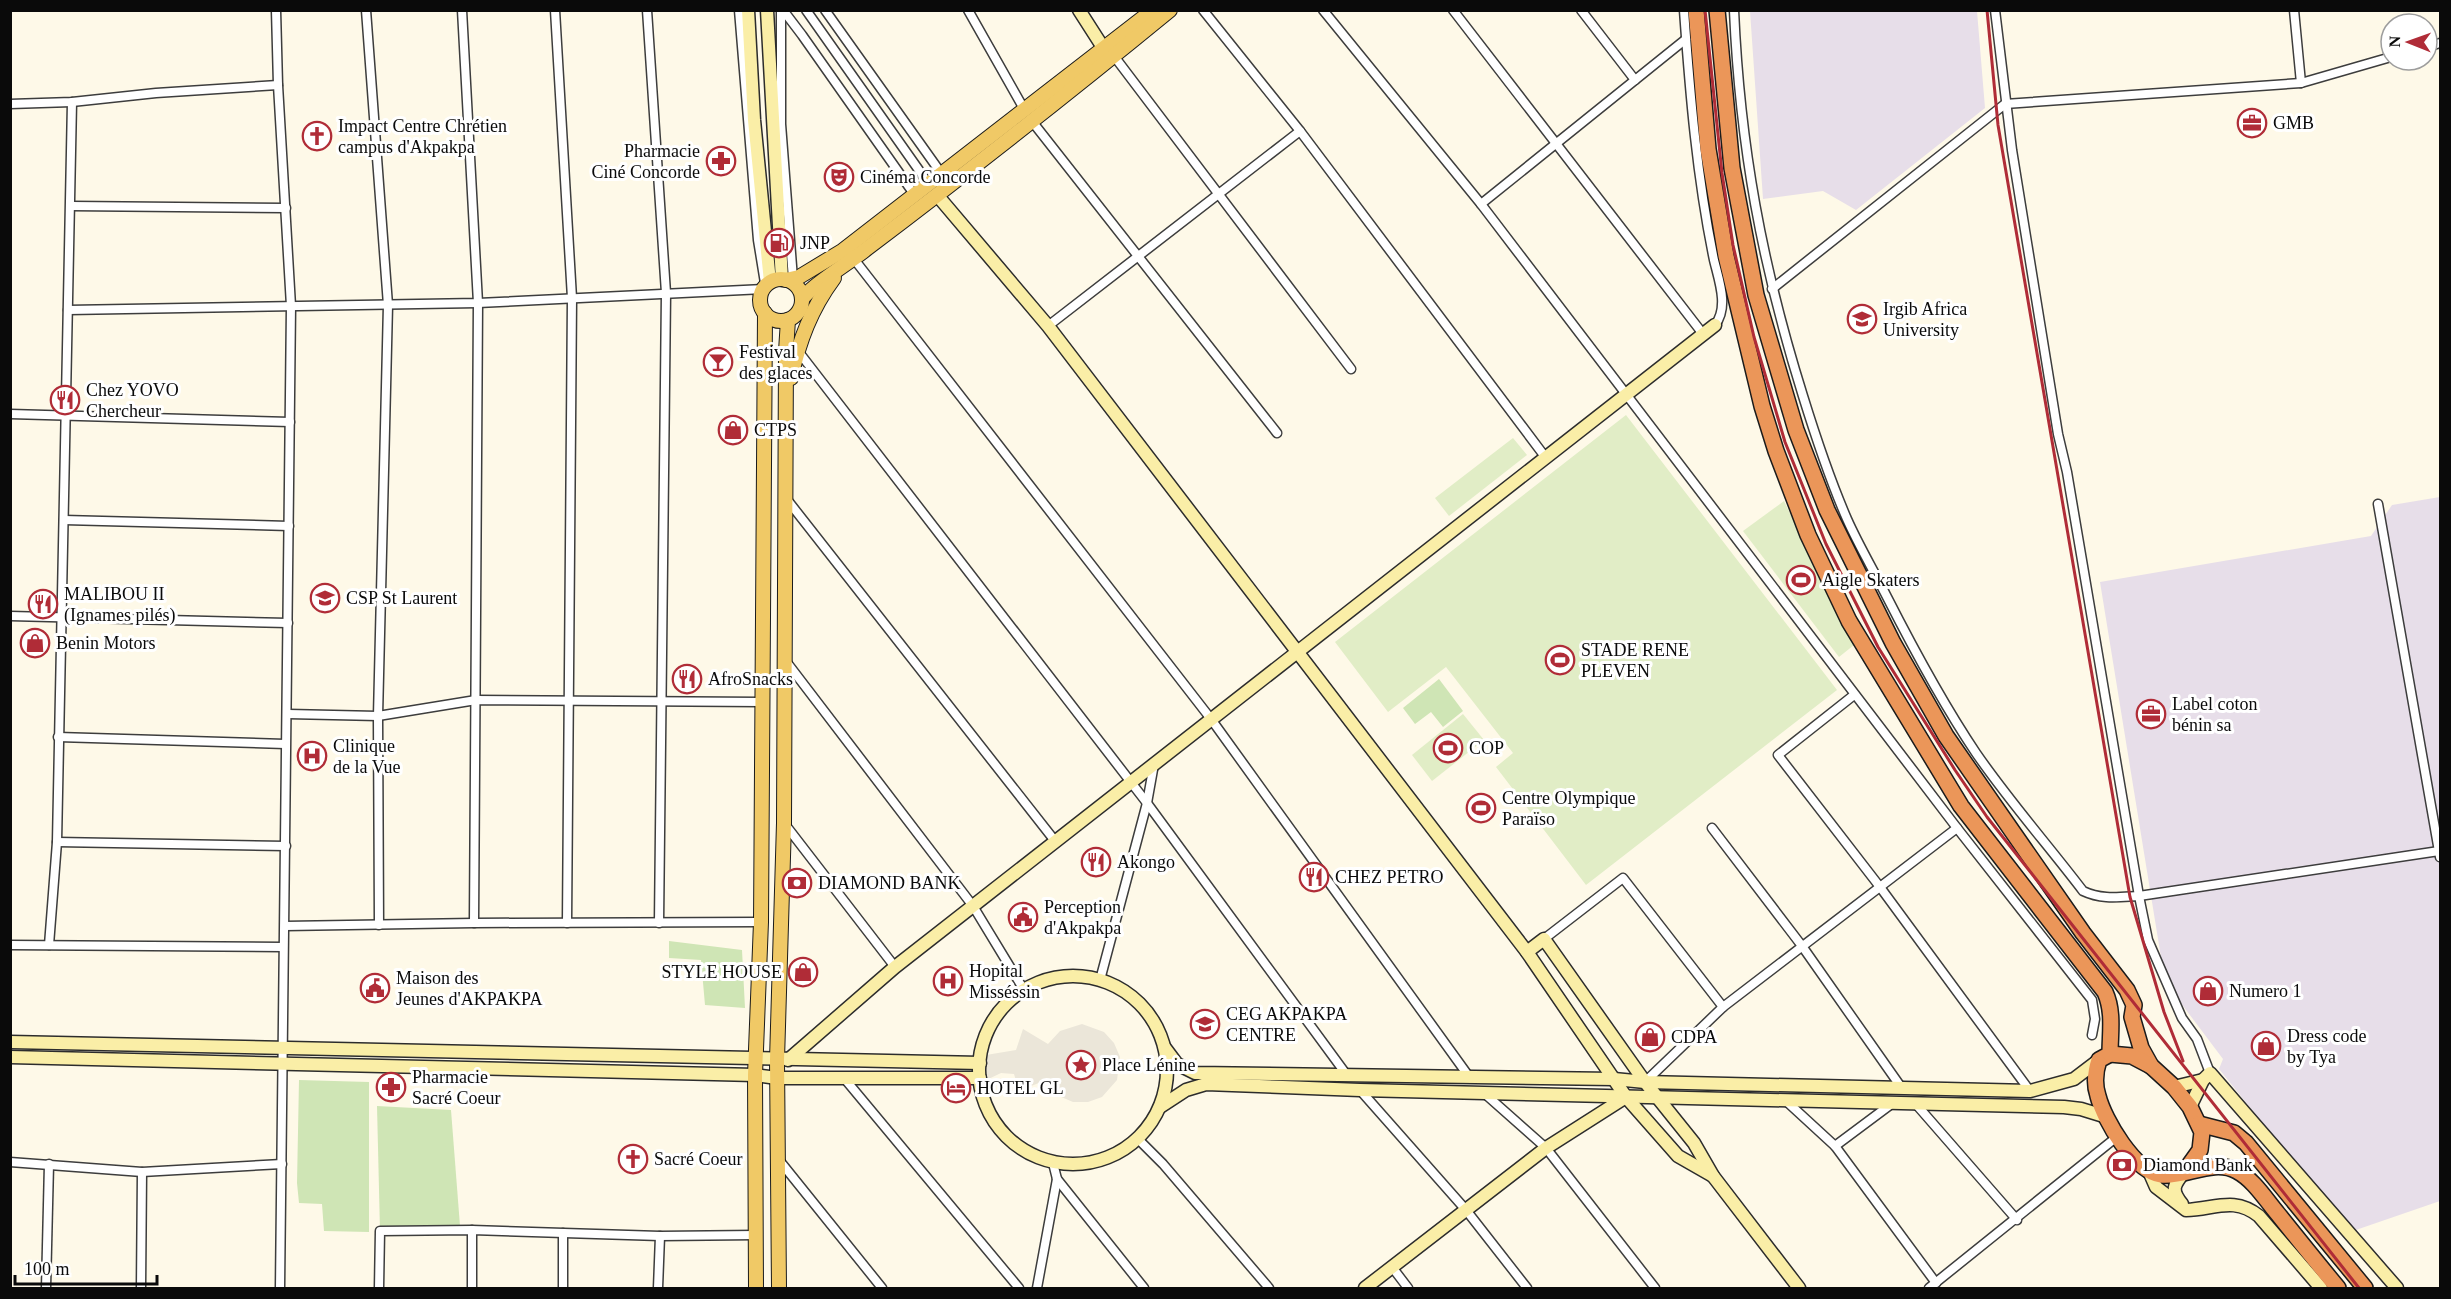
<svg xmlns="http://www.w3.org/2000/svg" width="2451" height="1299" viewBox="0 0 2451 1299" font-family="Georgia,serif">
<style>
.industrial{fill:#e7dee9}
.green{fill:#cfe5b5}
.pitch{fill:#e1edc6}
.plaza{fill:#ebe6d9}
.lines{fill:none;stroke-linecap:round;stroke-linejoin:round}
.street-casing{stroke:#3d3d3d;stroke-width:11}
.secondary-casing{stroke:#2c2c2c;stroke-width:15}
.primary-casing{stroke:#1b1b1b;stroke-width:16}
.highway-casing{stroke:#1b1b1b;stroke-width:18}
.street{stroke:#fff;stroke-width:8}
.secondary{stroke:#faeea7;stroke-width:12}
.primary{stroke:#f0c966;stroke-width:14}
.highway{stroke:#eb9659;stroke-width:15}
.rail{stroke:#b02c37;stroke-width:3}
.labels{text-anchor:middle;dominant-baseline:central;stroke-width:6;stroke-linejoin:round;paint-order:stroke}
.poi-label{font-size:18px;fill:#0a0a0a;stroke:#fff;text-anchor:start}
</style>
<rect width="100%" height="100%" fill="#fef9e8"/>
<!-- industrial -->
<g class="industrial">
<path d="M1750 11H1977L1985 108 1856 210 1823 191 1763 199Z"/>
<path d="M2440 497V1201L2350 1232 2219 1069 2223 1059 2165 982 2100 582 2371 536 2392 505Z"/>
</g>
<!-- green -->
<g class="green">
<path d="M1439 679 1463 711 1443 727 1431 712 1415 724 1403 708Z"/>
<path d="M669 941 742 950 745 1008 705 1005 701 960 669 958Z"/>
<path d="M299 1080 369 1082V1232L324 1231 322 1204 299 1203 297 1183Z"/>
<path d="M377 1106 451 1110 460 1226 380 1231Z"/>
</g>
<!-- pitch -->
<g class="pitch">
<path d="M1626 415 1837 690 1586 885 1496 767 1513 753 1446 667 1388 712 1335 642Z"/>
<path d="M1513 438 1527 455 1449 516 1435 498Z"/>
<path d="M1784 501 1854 645 1839 657 1743 531Z"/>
<path d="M1463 714 1484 740 1432 781 1412 755Z"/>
</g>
<!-- plaza -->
<path class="plaza" d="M1082 1024 1104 1032 1114 1043 1120 1057 1117 1080 1102 1097 1088 1102H1073L1059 1096 1046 1080 1019 1091 1014 1074 1001 1073 980 1083V1056L1016 1050 1023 1029 1048 1044 1060 1031Z"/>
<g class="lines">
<!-- street casing -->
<g class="street-casing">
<g id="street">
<path d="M276 10 278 85 291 306 280 1288"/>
<path d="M366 10 388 305 378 716 379 925"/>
<path d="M462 10 478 303 474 923"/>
<path d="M555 10 572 298 567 923"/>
<path d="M647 10 666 293 659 923"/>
<path d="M739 10 758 240 765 283"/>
<path d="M781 10V124L793 279"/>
<path d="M783 10 802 35 914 194"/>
<path d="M806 10 928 183"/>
<path d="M825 10 941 173"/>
<path d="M968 10 1024 109"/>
<path d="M1203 10 1300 131 1546 458"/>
<path d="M1323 10 1481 204 1957 828 2092 1000 2095 1019 2092 1035"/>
<path d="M1453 10 1703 334"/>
<path d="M1581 10 1635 80"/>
<path d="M1684 10C1690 94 1697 178 1714 260 1719 281 1729 307 1715 325"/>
<path d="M1734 10C1740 147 1762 265 1803 396 1816 438 1830 480 1847 519 1859 546 1874 571 1887 597 1914 650 1943 704 1976 753 2009 801 2048 845 2083 891 2102 900 2119 897 2139 896L2439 851"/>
<path d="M1995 10 2012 150 2058 434 2067 472 2139 896 2148 940 2182 1018 2197 1039 2210 1073"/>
<path d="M2294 10 2301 83"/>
<path d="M2427 47 2440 43"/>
<path d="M1114 56 1351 369"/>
<path d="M10 104 72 102 156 93 278 85"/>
<path d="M1031 120 1277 433"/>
<path d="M1481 204 1686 39"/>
<path d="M71 206 286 208"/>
<path d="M854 259 1211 719 1470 1078"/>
<path d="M1772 289 2005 104 2301 83 2391 57"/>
<path d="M68 310 478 303 764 289"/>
<path d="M1048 326 1300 131"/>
<path d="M798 351 1147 803 1346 1074"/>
<path d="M10 414 290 422"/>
<path d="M785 497 1055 841"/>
<path d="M2378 504 2440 857"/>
<path d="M64 520 289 526"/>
<path d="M10 616 288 623"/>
<path d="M785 660 973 906 1024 990"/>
<path d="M1854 695 1778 755 1880 887 2030 1091"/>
<path d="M288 714 378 716 476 700 762 702"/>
<path d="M58 737 285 744"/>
<path d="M784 823 895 967"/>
<path d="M1712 828 1802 946 1901 1087"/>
<path d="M57 842 286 846"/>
<path d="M285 926 474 923 761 922"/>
<path d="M1544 939 1623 878 1723 1007"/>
<path d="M10 945 283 947"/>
<path d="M49 945 57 842 72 102"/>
<path d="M1100 980 1147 803 1154 764"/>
<path d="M844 1078 1019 1288"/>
<path d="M1645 1082 1723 1007 1957 828"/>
<path d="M1360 1090 1466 1210 1527 1288"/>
<path d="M1484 1093 1546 1148 1655 1288"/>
<path d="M1785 1100 1835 1146 1936 1283"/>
<path d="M1915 1103 2017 1220"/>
<path d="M1138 1139 1163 1164 1269 1288"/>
<path d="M1835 1146 1894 1102"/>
<path d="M779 1160 882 1288"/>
<path d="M10 1162 142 1172 282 1164"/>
<path d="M1057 1179 1144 1288"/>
<path d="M563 1233V1288"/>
<path d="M1392 1267 1408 1288"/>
<path d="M46 1288 49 1164"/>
<path d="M141 1288 142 1172"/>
<path d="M379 1288 380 1231 472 1230 660 1236 756 1235"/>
<path d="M472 1288V1230"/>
<path d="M658 1288 660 1236"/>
<path d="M1037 1288 1057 1179 1053 1163"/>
<path d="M1929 1288 2118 1136"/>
</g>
</g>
<!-- secondary casing -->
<g class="secondary-casing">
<g id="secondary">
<path d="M748 10 754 120 770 282"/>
<path d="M767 10 782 280"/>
<path d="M1079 10 1104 49"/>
<path d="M937 195 1048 326 1527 952 1626 1097 1678 1156 1713 1176"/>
<path d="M1527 952 1544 939 1645 1082 1694 1143 1713 1176 1799 1288"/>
<circle cx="1073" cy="1070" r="94"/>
<path d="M10 1042 980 1063"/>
<path d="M1165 1048 1177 1064 1195 1073 1614 1079 1645 1082 2030 1091 2074 1079 2099 1060"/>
<path d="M10 1057 755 1075 777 1078H980"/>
<path d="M788 1060 895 967 1715 325"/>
<path d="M2174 1087 2203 1080"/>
<path d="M1160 1107 1186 1090 1206 1084 1360 1090 2064 1107 2081 1109 2107 1117"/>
<path d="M2190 1107 2203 1080 2210 1073 2397 1288"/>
<path d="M2149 1171 2156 1187 2186 1210C2215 1209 2234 1196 2259 1216L2321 1288"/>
<path d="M2182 1204C2170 1189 2174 1185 2185 1171"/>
<path d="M1365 1288 1546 1148 1626 1097"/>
</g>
</g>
<!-- primary casing -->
<g class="primary-casing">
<g id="primary">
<circle cx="781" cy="300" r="21"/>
<path d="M786 280 799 277 842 251 1153 10"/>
<path d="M802 300C806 289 853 260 865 250 968 172 1070 92 1170 10"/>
<path d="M791 378C799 341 811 309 834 278"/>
<path d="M756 1288 755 1075 761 922 765 313"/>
<path d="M779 1288 777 1060 784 823 786 351 788 320"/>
</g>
</g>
<!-- highway casing -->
<g class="highway-casing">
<g id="highway">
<path d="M1696 10 1708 149 1726 256 1762 406 1776 451 1808 535 1849 621 1961 806 2105 992C2114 1012 2110 1033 2110 1054L2099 1060C2095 1072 2094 1084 2098 1096 2104 1120 2135 1172 2161 1175 2185 1178 2213 1158 2237 1171 2254 1180 2266 1200 2278 1214 2298 1239 2318 1264 2338 1288"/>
<path d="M1717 10 1732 168 1756 295 1796 430 1827 510 1893 643 1946 736 2083 933 2127 990 2134 1005 2132 1017 2141 1048 2151 1066 2174 1087 2190 1107 2202 1132 2200 1150 2185 1171"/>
<path d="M2110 1054 2132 1056 2151 1066"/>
<path d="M2199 1124 2234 1133 2246 1143 2365 1288"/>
</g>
</g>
<!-- street -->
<use href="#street" class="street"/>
<!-- secondary -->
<use href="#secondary" class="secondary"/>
<!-- primary -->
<use href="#primary" class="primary"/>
<!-- highway -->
<use href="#highway" class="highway"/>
<!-- rail -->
<g class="rail">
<path d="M1705 10 1722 173 1733 245 1754 337 1785 442 1826 544 1878 647 1955 770 1987 817 2359 1288"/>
<path d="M1987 10 1998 125 2130 897 2164 1012 2183 1061"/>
</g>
</g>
<!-- icons -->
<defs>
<g id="office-ring" transform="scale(1.5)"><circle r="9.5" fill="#fff" stroke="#b02c37" stroke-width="1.5"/><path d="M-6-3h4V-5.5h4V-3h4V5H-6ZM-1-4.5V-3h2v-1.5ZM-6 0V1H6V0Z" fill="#b02c37"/></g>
<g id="church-ring" transform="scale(1.5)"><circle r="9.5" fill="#fff" stroke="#b02c37" stroke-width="1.5"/><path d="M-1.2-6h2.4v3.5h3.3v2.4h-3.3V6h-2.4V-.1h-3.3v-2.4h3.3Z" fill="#b02c37"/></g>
<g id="pharmacy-ring" transform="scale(1.5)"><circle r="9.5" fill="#fff" stroke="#b02c37" stroke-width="1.5"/><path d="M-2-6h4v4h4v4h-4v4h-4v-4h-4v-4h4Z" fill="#b02c37"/></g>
<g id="theatre-ring" transform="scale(1.5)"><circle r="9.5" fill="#fff" stroke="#b02c37" stroke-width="1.5"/><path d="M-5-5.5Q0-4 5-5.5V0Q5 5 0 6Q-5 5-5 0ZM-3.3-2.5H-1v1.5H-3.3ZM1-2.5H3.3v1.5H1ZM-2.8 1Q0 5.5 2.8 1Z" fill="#b02c37"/></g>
<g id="fuel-ring" transform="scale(1.5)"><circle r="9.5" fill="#fff" stroke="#b02c37" stroke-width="1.5"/><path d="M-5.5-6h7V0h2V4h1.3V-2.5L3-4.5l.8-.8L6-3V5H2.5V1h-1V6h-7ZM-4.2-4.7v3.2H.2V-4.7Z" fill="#b02c37"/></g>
<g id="university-ring" transform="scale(1.5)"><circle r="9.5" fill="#fff" stroke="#b02c37" stroke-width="1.5"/><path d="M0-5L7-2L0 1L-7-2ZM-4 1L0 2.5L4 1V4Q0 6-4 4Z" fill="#b02c37"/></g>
<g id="bar-ring" transform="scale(1.5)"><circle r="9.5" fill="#fff" stroke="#b02c37" stroke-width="1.5"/><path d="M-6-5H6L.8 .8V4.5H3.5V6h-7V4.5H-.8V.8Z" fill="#b02c37"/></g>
<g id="restaurant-ring" transform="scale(1.5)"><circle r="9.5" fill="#fff" stroke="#b02c37" stroke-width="1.5"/><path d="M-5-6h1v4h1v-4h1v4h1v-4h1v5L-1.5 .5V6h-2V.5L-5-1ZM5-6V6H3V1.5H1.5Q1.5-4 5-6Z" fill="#b02c37"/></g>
<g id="shop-ring" transform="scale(1.5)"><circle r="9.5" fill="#fff" stroke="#b02c37" stroke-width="1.5"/><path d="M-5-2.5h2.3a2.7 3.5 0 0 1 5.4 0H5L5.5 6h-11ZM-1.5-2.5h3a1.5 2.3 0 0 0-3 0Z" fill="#b02c37"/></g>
<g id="stadium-ring" transform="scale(1.5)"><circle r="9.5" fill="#fff" stroke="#b02c37" stroke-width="1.5"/><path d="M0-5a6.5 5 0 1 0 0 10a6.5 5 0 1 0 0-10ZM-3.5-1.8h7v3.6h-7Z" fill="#b02c37"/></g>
<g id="school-ring" transform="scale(1.5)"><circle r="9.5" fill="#fff" stroke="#b02c37" stroke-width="1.5"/><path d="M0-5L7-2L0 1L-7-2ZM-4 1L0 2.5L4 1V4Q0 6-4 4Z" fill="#b02c37"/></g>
<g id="hospital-ring" transform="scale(1.5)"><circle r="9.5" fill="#fff" stroke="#b02c37" stroke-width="1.5"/><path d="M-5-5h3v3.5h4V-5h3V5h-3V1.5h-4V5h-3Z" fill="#b02c37"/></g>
<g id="bank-ring" transform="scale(1.5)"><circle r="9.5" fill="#fff" stroke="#b02c37" stroke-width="1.5"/><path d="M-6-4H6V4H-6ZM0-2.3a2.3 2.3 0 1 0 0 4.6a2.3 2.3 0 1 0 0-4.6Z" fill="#b02c37"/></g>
<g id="civic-ring" transform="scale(1.5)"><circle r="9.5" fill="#fff" stroke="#b02c37" stroke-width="1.5"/><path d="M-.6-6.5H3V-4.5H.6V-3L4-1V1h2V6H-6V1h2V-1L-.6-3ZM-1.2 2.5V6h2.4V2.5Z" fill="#b02c37"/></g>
<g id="sight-ring" transform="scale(1.5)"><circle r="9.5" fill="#fff" stroke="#b02c37" stroke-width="1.5"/><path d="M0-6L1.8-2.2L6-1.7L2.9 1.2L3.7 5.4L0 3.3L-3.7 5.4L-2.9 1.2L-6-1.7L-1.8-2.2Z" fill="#b02c37"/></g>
<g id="hotel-ring" transform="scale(1.5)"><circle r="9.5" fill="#fff" stroke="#b02c37" stroke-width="1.5"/><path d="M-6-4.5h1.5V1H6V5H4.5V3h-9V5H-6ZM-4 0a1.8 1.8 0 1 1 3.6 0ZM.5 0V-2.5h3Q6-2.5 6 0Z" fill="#b02c37"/></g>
</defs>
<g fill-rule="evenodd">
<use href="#office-ring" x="2252" y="123"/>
<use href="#church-ring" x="317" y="136"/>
<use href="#pharmacy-ring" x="721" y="161"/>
<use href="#theatre-ring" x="839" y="177"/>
<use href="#fuel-ring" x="779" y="243"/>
<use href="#university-ring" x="1862" y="319"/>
<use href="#bar-ring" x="718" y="362"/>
<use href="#restaurant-ring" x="65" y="400"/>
<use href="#shop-ring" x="733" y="430"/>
<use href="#stadium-ring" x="1801" y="580"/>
<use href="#school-ring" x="325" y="598"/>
<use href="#restaurant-ring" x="43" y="604"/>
<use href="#shop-ring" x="35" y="643"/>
<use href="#stadium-ring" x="1560" y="660"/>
<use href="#restaurant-ring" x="687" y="679"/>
<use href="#office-ring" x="2151" y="714"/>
<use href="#stadium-ring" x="1448" y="748"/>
<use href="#hospital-ring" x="312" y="756"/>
<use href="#stadium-ring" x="1481" y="808"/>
<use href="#restaurant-ring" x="1096" y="862"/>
<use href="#restaurant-ring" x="1314" y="877"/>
<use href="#bank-ring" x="797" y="883"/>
<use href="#civic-ring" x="1023" y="917"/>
<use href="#shop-ring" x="803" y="972"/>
<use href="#hospital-ring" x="948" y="981"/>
<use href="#civic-ring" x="375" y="988"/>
<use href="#shop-ring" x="2208" y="991"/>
<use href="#school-ring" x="1205" y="1024"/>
<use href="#shop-ring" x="1650" y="1037"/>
<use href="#shop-ring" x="2266" y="1046"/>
<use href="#sight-ring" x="1081" y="1065"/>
<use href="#pharmacy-ring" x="391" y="1087"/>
<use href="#hotel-ring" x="956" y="1088"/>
<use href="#church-ring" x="633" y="1159"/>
<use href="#bank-ring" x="2122" y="1165"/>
</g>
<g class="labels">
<!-- poi labels -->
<g class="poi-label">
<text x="2273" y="123">GMB</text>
<text x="338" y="126">Impact Centre Chrétien<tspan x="338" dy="21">campus d'Akpakpa</tspan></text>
<text x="700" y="151" text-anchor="end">Pharmacie<tspan x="700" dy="21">Ciné Concorde</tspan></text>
<text x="860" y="177">Cinéma Concorde</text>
<text x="800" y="243">JNP</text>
<text x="1883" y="309">Irgib Africa<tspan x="1883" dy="21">University</tspan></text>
<text x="739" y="352">Festival<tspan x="739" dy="21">des glaces</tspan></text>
<text x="86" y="390">Chez YOVO<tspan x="86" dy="21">Chercheur</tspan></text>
<text x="754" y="430">CTPS</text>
<text x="1822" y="580">Aigle Skaters</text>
<text x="64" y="594">MALIBOU II<tspan x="64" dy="21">(Ignames pilés)</tspan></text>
<text x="346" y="598">CSP St Laurent</text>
<text x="56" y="643">Benin Motors</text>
<text x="1581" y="650">STADE RENE<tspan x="1581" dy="21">PLEVEN</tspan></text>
<text x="708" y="679">AfroSnacks</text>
<text x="2172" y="704">Label coton<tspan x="2172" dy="21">bénin sa</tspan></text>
<text x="333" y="746">Clinique<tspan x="333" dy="21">de la Vue</tspan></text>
<text x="1469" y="748">COP</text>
<text x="1502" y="798">Centre Olympique<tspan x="1502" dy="21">Paraïso</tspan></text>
<text x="1117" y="862">Akongo</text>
<text x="1335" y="877">CHEZ PETRO</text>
<text x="818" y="883">DIAMOND BANK</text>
<text x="1044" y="907">Perception<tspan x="1044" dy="21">d'Akpakpa</tspan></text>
<text x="969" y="971">Hopital<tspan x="969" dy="21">Misséssin</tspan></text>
<text x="782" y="972" text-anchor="end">STYLE HOUSE</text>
<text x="396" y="978">Maison des<tspan x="396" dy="21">Jeunes d'AKPAKPA</tspan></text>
<text x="2229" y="991">Numero 1</text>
<text x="1226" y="1014">CEG AKPAKPA<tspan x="1226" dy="21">CENTRE</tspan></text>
<text x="2287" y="1036">Dress code<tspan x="2287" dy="21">by Tya</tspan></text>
<text x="1671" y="1037">CDPA</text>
<text x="1102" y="1065">Place Lénine</text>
<text x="412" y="1077">Pharmacie<tspan x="412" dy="21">Sacré Coeur</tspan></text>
<text x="977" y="1088">HOTEL GL</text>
<text x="654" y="1159">Sacré Coeur</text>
<text x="2143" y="1165">Diamond Bank</text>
</g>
</g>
<!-- border -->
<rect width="2451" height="1299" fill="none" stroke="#0a0a0a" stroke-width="24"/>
<!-- north arrow -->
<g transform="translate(2409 42) rotate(271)"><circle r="28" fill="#ffffff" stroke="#9d9d9d" stroke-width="1.5"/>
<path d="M0-4.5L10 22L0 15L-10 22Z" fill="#b02c37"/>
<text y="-9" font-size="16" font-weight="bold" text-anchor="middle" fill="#0a0a0a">N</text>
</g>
<!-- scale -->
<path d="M15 1275v9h142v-9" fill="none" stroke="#0a0a0a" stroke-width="3"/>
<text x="24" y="1275" font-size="18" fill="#0a0a0a" stroke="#ffffff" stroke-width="4.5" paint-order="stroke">100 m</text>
</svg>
